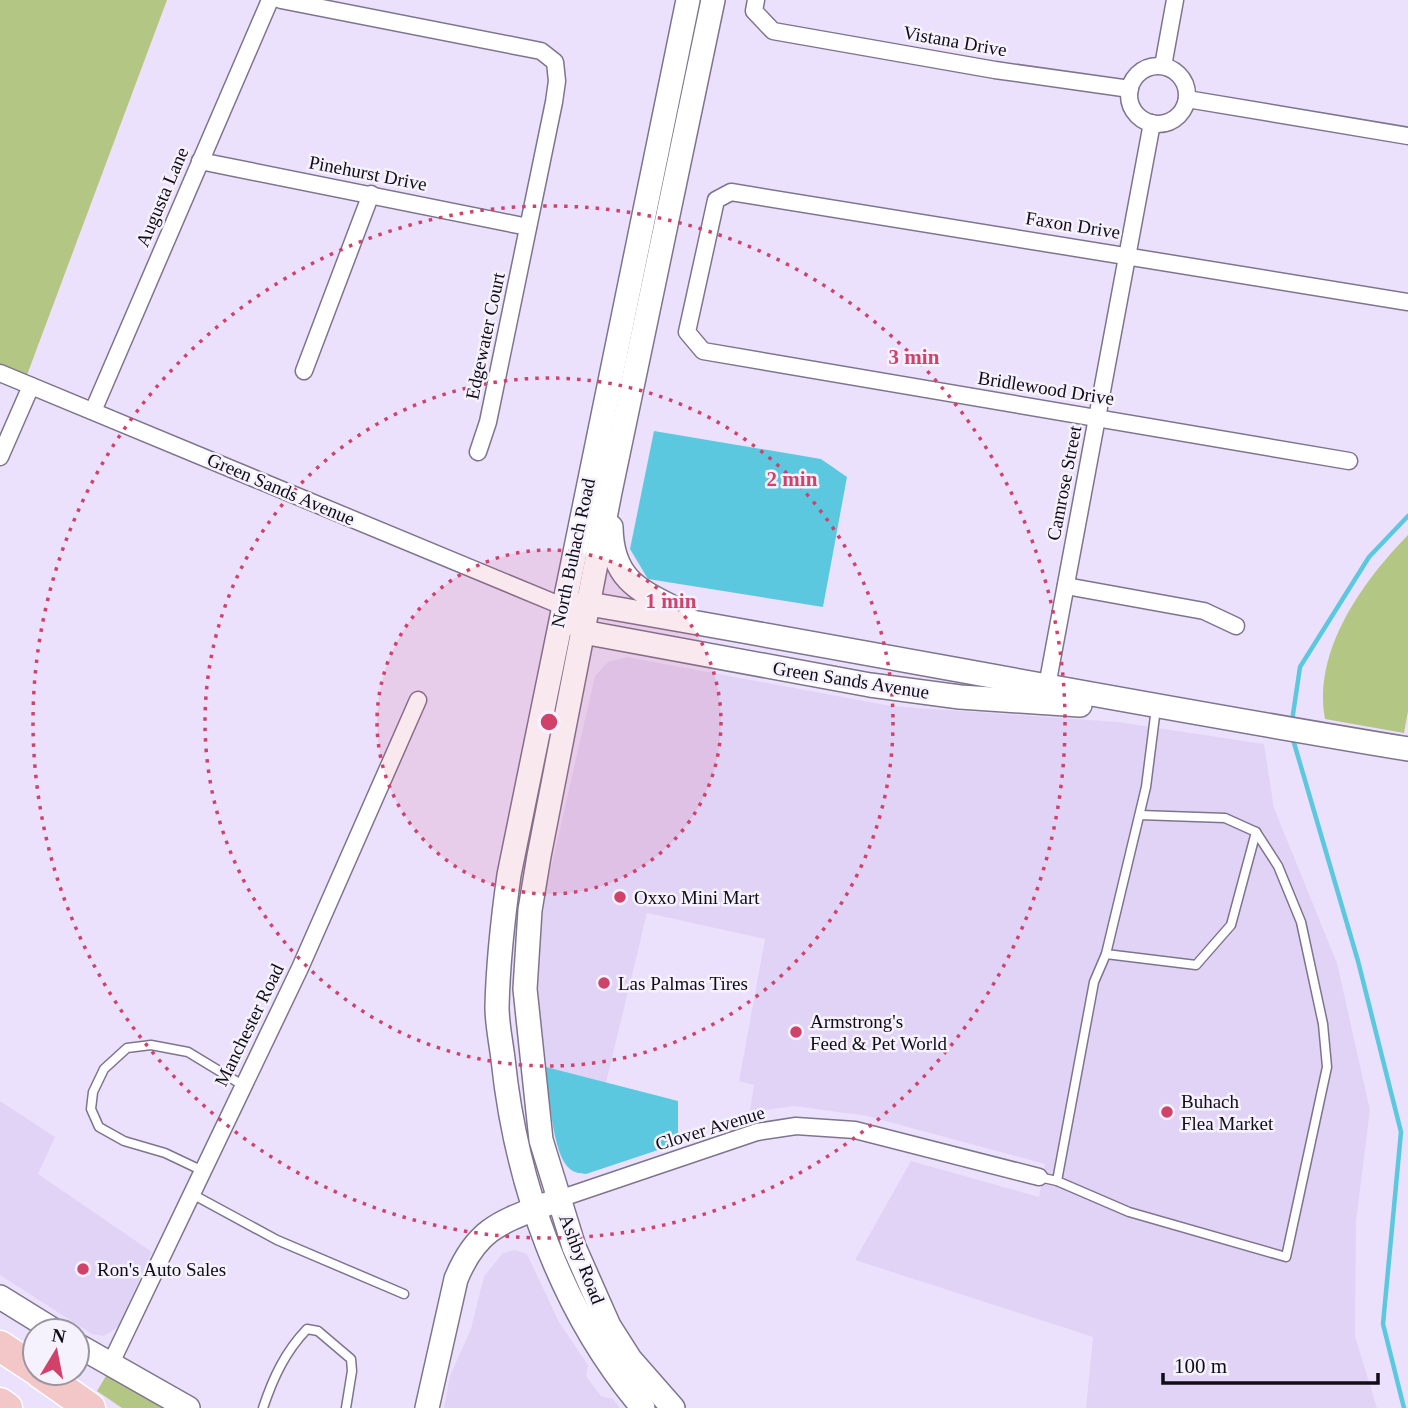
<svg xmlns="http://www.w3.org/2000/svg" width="1408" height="1408" viewBox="0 0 1408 1408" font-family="Georgia,serif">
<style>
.built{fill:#e1d3f6}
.green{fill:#b4c683}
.water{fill:#5bc8df}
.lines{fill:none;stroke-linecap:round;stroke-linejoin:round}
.stream{stroke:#5bc8df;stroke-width:4.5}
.lane-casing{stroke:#7f748e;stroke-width:11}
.street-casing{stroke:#7f748e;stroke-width:19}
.secondary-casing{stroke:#7f748e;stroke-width:26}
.highway-casing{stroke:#fff;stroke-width:33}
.lane{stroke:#fff;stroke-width:8}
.street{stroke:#fff;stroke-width:16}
.secondary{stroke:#fff;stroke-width:23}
.highway{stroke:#f3c6c7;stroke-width:30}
.ring{fill:none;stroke:#d1426b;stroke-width:3.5;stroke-dasharray:3.5 7}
.poi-dot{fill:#d1426b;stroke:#f6f2fd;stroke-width:2.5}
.labels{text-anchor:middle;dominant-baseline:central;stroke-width:5;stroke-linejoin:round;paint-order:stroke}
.street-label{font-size:19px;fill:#110d16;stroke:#f6f2fd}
.poi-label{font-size:19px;fill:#110d16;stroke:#f6f2fd;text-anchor:start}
.centre{fill:#d1426b;stroke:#f6f2fd;stroke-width:3.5}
.ring-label{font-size:21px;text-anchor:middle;font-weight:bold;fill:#d1426b;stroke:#f6f2fd;stroke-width:5;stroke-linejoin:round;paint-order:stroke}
</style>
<rect width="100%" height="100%" fill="#ece1fd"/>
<!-- built -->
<g class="built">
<path d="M627 657 891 706 1118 722 1264 744 1274 808 1337 963 1370 1110 1356 1222 1355 1336 1377 1408H1086L1093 1337 855 1260 911 1161 1039 1197 1045 1164 867 1116 794 1106 759 1111 749 1117 754 1085 739 1081 765 939 647 913 606 1083 546 1067 538 996V951L545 894 595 676 608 662Z"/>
<path d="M0 1101 55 1137 38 1174 152 1252 118 1327 104 1336 92 1334 0 1275Z"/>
<path d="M515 1250 527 1254 559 1322 588 1365 586 1376 601 1396 613 1399 620 1408H444L450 1376 471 1329 484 1276 503 1253Z"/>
</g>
<!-- green -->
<g class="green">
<path d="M0 0H167L27 375 0 364Z"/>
<path d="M1408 535V711L1404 733 1325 719C1312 651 1363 581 1408 535Z"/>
<path d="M106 1376 163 1408H122L97 1391Z"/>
</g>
<!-- water -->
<g class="water">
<path d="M654 431 821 459 847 477 823 607 648 579 630 549Z"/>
<path d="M546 1067 678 1101V1134L673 1145 586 1174C580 1173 574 1173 570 1169 552 1155 549 1091 546 1067Z"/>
</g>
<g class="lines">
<!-- stream -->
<g class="stream">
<path d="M1292 721 1300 667 1369 557 1408 516"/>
<path d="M1292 736 1358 961 1401 1132 1383 1324 1404 1408"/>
</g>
<!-- lane casing -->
<g class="lane-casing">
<g id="lane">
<path d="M1140 815 1225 818 1256 832 1231 925 1196 965 1106 954 1146 787 1156 708"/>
<path d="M203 1171 165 1153 124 1141 99 1127 91 1109 93 1092 104 1069 127 1048 151 1045 188 1052 244 1086"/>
<path d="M1039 1177 1057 1181 1094 982 1106 954"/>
<path d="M1057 1181 1129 1212 1286 1257 1327 1067 1323 1024 1301 922 1278 866 1256 832"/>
<path d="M192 1194 277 1240 404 1294"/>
<path d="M263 1408C273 1378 285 1352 307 1329L318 1331 351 1359 352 1371 346 1408"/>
</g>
</g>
<!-- street casing -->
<g class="street-casing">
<g id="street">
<path d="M281 0 541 51 555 62 557 81 554 102 488 422 478 452"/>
<path d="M756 0 754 11 773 31 995 70 1130 89"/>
<path d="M1163 66 1175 0"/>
<circle cx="1158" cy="95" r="29"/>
<path d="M1187 99 1408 136"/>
<path d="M200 161 528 227"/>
<path d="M304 371 371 194"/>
<path d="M0 373 562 606"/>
<path d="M93 411 270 0"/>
<path d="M0 457 31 386"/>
<path d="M1349 461 703 351 687 332 716 200 731 192 1408 302"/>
<path d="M1066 586 1204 611 1236 626"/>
<path d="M1047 686 1152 123"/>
<path d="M559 1199 757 1132 796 1126 855 1130 1039 1177"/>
<path d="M110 1365 300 968 418 700"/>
</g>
</g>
<!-- secondary casing -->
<g class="secondary-casing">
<g id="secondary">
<path d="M611 527C612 582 641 591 684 613"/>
<path d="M574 605 589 604C863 651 1134 704 1408 749"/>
<path d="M575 622 583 632 870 685 960 697 1080 705"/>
<path d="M0 1297 55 1331"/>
<path d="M77 1345 188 1408"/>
<path d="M427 1408 456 1279C477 1228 501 1222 550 1203"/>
<path d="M643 1408C561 1312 516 1184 503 1059 501 1042 497 1024 497 1007 498 962 503 918 509 875L688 0"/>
<path d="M673 1408 630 1359 609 1326 574 1247 541 1140 525 989 530 910 539 856 610 492 713 0"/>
</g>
</g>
<!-- highway casing -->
<g class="highway-casing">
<g id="highway">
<path d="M0 1346 35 1369"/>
<path d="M40 1373 90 1408"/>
<path d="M0 1403 7 1408"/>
</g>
</g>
<!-- lane -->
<use href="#lane" class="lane"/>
<!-- street -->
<use href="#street" class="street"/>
<!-- secondary -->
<use href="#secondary" class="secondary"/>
<!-- highway -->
<use href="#highway" class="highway"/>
</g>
<!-- distance rings -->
<circle cx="549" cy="722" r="172" fill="#d1426b" fill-opacity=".12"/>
<g class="ring">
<circle cx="549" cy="722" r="172"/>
<circle cx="549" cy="722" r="344"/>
<circle cx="549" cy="722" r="516"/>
</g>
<!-- markers -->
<g class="poi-dot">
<circle cx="620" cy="897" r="7"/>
<circle cx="604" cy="983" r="7"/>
<circle cx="796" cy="1032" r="7"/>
<circle cx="1167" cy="1112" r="7"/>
<circle cx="83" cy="1269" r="7"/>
</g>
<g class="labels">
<!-- street labels -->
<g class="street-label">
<text transform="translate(955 41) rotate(10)">Vistana Drive</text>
<text transform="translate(368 173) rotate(11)">Pinehurst Drive</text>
<text transform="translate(162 197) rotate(-67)">Augusta Lane</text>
<text transform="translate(1073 225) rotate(9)">Faxon Drive</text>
<text transform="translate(485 336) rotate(-78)">Edgewater Court</text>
<text transform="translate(1046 388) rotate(9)">Bridlewood Drive</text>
<text transform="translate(1064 483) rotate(-79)">Camrose Street</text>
<text transform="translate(281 489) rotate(23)">Green Sands Avenue</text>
<text transform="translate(573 553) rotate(-78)">North Buhach Road</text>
<text transform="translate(851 680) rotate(9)">Green Sands Avenue</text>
<text transform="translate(249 1025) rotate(-64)">Manchester Road</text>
<text transform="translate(710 1128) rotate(-17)">Clover Avenue</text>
<text transform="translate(582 1259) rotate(69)">Ashby Road</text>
</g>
<!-- poi labels -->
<g class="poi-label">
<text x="634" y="897">Oxxo Mini Mart</text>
<text x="618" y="983">Las Palmas Tires</text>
<text x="810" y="1021">Armstrong's<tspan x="810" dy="22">Feed &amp; Pet World</tspan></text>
<text x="1181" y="1101">Buhach<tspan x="1181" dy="22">Flea Market</tspan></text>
<text x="97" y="1269">Ron's Auto Sales</text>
</g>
</g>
<circle cx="549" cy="722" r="10" class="centre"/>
<g class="ring-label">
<text x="914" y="364">3 min</text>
<text x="792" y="486">2 min</text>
<text x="671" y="608">1 min</text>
</g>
<!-- north arrow -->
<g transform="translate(56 1352) rotate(10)"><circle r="33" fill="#f6f2fd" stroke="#9a96a1" stroke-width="2"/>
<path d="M0-5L12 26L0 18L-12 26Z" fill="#d1426b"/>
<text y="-10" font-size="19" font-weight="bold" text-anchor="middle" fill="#110d16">N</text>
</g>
<!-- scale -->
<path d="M1163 1373v10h215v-10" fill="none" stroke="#110d16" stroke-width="3.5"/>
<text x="1174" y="1373" font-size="21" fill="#110d16" stroke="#f6f2fd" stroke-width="5" paint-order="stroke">100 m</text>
</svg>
